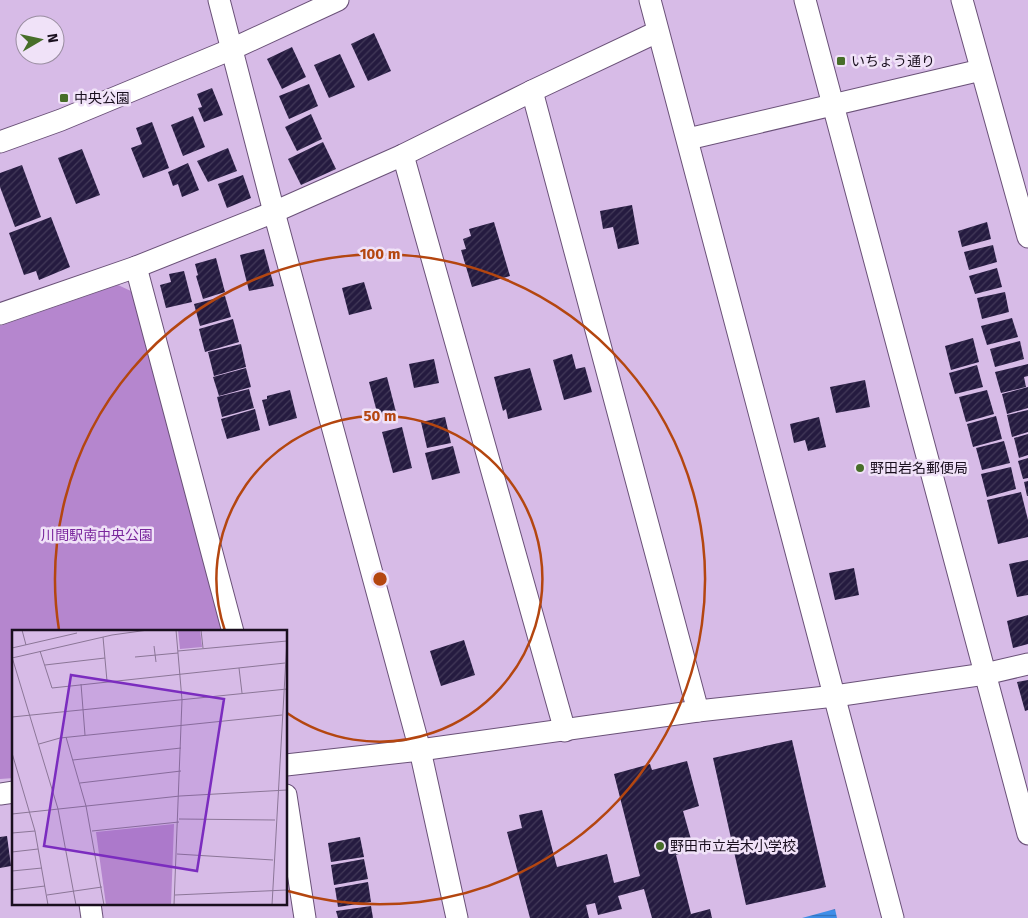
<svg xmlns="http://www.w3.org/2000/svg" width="1028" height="918" viewBox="0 0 1028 918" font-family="'Fira Sans','Noto Sans JP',sans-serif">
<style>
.park{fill:#b586ce}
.water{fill:url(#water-rules)}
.building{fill:url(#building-hatch)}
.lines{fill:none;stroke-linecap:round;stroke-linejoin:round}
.minor-casing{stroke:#6a5178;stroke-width:23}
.minor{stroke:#fff;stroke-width:21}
.ring{fill:none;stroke:#b44610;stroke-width:2.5}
.poi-dot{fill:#476e29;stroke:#f0e2f8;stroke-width:2}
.labels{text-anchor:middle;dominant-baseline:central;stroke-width:5;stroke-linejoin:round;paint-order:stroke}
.poi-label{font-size:14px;fill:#190f1e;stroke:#f0e2f8;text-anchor:start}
.park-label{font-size:14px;fill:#79269c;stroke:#f0e2f8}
.inset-road{fill:none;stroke:#8b7697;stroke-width:1}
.view{fill:#7b2cbf;fill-opacity:0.15;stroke:#7b2cbf;stroke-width:2.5}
.inset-edge{fill:none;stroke:#190f1e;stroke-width:2.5}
.centre{fill:#b44610;stroke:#f0e2f8;stroke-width:2.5}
.ring-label{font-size:15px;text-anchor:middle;font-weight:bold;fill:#b44610;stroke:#f0e2f8;stroke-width:5;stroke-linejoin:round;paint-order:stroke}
</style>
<defs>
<pattern id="water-rules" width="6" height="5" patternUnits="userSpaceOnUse" patternTransform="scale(1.25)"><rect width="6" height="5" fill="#3e8ee8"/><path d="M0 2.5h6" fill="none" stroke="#3372bb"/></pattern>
<pattern id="building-hatch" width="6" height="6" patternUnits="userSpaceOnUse" patternTransform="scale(1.25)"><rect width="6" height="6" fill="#251b40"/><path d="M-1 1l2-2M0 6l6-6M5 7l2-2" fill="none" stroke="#433a59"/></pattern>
</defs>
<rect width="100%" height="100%" fill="#d7bbe7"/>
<!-- park -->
<path class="park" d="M118 285 133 292 223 632H14V778L0 779V326Z"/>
<!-- water -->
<path class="water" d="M835 909 837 918H802Z"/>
<!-- building -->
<g class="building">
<path d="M374 33 391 71 368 81 351 44Z"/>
<path d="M292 47 306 77 282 89 267 59Z"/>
<path d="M340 54 355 87 329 98 314 65Z"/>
<path d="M309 84 318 106 289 119 279 96Z"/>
<path d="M212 88 223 115 204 122 198 108 202 107 197 94Z"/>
<path d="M311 114 322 139 297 151 285 127Z"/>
<path d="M193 116 205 147 183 156 171 125Z"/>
<path d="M152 122 169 168 143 178 131 148 142 144 136 128Z"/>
<path d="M323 142 336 169 301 185 288 159Z"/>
<path d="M228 148 237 171 208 182 197 161Z"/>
<path d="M82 149 100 195 76 204 58 158Z"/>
<path d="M188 163 199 190 182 197 178 184 173 186 168 172Z"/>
<path d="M22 165 41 217 15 227 0 187V173Z"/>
<path d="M243 175 251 198 227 208 218 184Z"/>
<path d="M632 205 639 244 618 249 613 227 603 229 600 211Z"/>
<path d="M51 217 70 267 39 280 36 271 24 275 9 233Z"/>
<path d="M494 222 510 276 472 287 461 250 466 249 463 239 471 236 469 229Z"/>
<path d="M987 222 991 239 962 247 958 231Z"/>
<path d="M993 245 997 262 969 270 964 252Z"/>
<path d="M264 249 274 286 249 291 240 255Z"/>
<path d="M216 258 225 292 203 299 196 276 198 275 195 264Z"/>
<path d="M997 268 1002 287 975 294 969 276Z"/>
<path d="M184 271 192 302 166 308 160 285 171 282 169 274Z"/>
<path d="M364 282 372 309 349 315 342 288Z"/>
<path d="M1005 292 1009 312 982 319 977 298Z"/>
<path d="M225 296 231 317 200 326 194 304Z"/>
<path d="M1012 318 1018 337 987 345 981 326Z"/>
<path d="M233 319 239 342 205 352 199 329Z"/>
<path d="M973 338 979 362 951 370 945 346Z"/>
<path d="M1020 341 1024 359 995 367 990 349Z"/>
<path d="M241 344 246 367 214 376 208 352Z"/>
<path d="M572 354 576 369 585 367 592 392 564 400 553 360Z"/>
<path d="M434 359 439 383 414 388 409 364Z"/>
<path d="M1028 364V376L1024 377 1026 387 1001 393 995 372Z"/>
<path d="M977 365 983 387 955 394 949 373Z"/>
<path d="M246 368 251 387 219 396 213 377Z"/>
<path d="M530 368 542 410 508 419 506 409 503 411 494 377Z"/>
<path d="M387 377 396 412 378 416 369 382Z"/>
<path d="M865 380 870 407 836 413 830 387Z"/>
<path d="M1028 387V408L1007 414 1002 394Z"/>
<path d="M249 389 254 408 222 417 217 397Z"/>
<path d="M290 390 297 418 269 426 262 400 267 399V396Z"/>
<path d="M987 390 994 414 966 422 959 397Z"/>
<path d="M255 409 260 430 227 439 221 419Z"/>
<path d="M1028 410V432L1012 437 1007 415Z"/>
<path d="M996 416 1002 439 973 447 967 424Z"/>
<path d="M445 417 451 443 427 448 421 422Z"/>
<path d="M819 417 826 447 808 451 805 440 794 443 790 424Z"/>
<path d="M402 427 412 468 393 473 382 432Z"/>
<path d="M1028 434V455L1019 458 1014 438Z"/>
<path d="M1004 441 1010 463 982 470 976 448Z"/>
<path d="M453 446 460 473 432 480 425 453Z"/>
<path d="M1028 458V478L1023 479 1018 461Z"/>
<path d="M1011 467 1016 489 987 497 981 474Z"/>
<path d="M1028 481V496H1027L1024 482Z"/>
<path d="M1021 492 1028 520V537L998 544 987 500Z"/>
<path d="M1028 560V595L1017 597 1009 564Z"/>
<path d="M854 568 859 595 835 600 829 573Z"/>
<path d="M1028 615V644L1013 648 1007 621Z"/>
<path d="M464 640 475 675 441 686 430 651Z"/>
<path d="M1028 680V710L1025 711 1017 682Z"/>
<path d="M792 740 826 887 746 905 713 758Z"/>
<path d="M687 761 699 806 683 811 694 850 676 855 691 914 710 909 712 918H652L644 889 618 896 622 909 598 915 595 903 586 905 589 918H530L507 832 522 828 519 815 542 810 557 867 607 854 614 883 640 876 614 774 650 764 652 770Z"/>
<path d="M7 836 11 866 0 868V837Z"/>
<path d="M360 837 364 857 331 862 328 843Z"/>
<path d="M364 859 368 879 334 885 331 865Z"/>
<path d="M368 882 371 902 338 907 335 888Z"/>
<path d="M371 906 373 918H338L336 911Z"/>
</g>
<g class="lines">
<!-- minor casing -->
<g class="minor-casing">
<g id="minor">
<path d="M219 0 274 212 420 750 457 918"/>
<path d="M650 0 893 918"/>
<path d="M805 0 1028 834"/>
<path d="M962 0 1028 237"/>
<path d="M532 91 698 711"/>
<path d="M688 139 981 70"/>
<path d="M0 142 61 120 232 49 338 0"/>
<path d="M403 155 565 731"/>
<path d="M136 267 233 632"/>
<path d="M0 314 136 267 274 212 403 155 532 91 657 32"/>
<path d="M286 765 420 750 698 711 835 696 985 674 1028 664"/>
<path d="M0 794 14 792"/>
<path d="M286 795 305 918"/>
<path d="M90 904 92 918"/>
</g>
</g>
<!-- minor -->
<use href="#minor" class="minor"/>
</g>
<!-- distance rings -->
<g class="ring">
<path d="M225 631A163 163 0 1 1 287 713"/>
<path d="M59 630A325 325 0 1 1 288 891"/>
</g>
<!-- markers -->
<g class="poi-dot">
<rect x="836" y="56" width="10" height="10" rx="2.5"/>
<rect x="59" y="93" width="10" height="10" rx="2.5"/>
<circle cx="860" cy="468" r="5"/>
<circle cx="660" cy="846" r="5"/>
</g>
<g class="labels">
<!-- poi labels -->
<g class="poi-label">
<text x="851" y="61">いちょう通り</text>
<text x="74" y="98">中央公園</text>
<text x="870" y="468">野田岩名郵便局</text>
<text x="670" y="846">野田市立岩木小学校</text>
</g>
<!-- park labels -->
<g class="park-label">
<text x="97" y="535">川間駅南中央公園</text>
</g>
</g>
<!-- overview -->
<g transform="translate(12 630)">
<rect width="275" height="275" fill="#d7bbe7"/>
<path d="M166 0H188L190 17 168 19ZM162 194 159 275H94L84 202Z" fill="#b586ce"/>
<path class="inset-road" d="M10 0 14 15M189 0 191 18M91 7 95 51M142 16 144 32M0 18 65 3M28 21 40 58 273 33M166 21 275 11M0 27 46 179 64 275M123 27 166 23M0 28 100 5 136 0M33 35 93 28M227 38 230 63M69 54 73 105M0 87 275 59M54 107 74 176 92 275M27 114 48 108 270 85M0 123 23 201 36 275M61 130 169 118M68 153 169 141M0 184 168 166 275 160M167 189 263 190M80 201 167 192M0 203 23 201M0 222 26 219M165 224 261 230M0 241 30 238M0 260 33 256M35 265 90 257M163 265 275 260M162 275 170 70 164 0M260 275 275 10"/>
<path class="view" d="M59 45 212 69 185 241 32 216Z"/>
<rect width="275" height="275" class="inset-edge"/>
</g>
<circle cx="380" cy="579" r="8" class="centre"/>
<g class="ring-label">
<text x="380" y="259">100 m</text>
<text x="380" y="421">50 m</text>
</g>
<!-- north arrow -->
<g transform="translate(40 40) rotate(81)"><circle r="24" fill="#f0e2f8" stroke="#9a8ea1"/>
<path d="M0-4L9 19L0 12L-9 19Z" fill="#476e29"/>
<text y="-8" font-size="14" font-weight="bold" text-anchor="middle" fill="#190f1e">N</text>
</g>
</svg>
